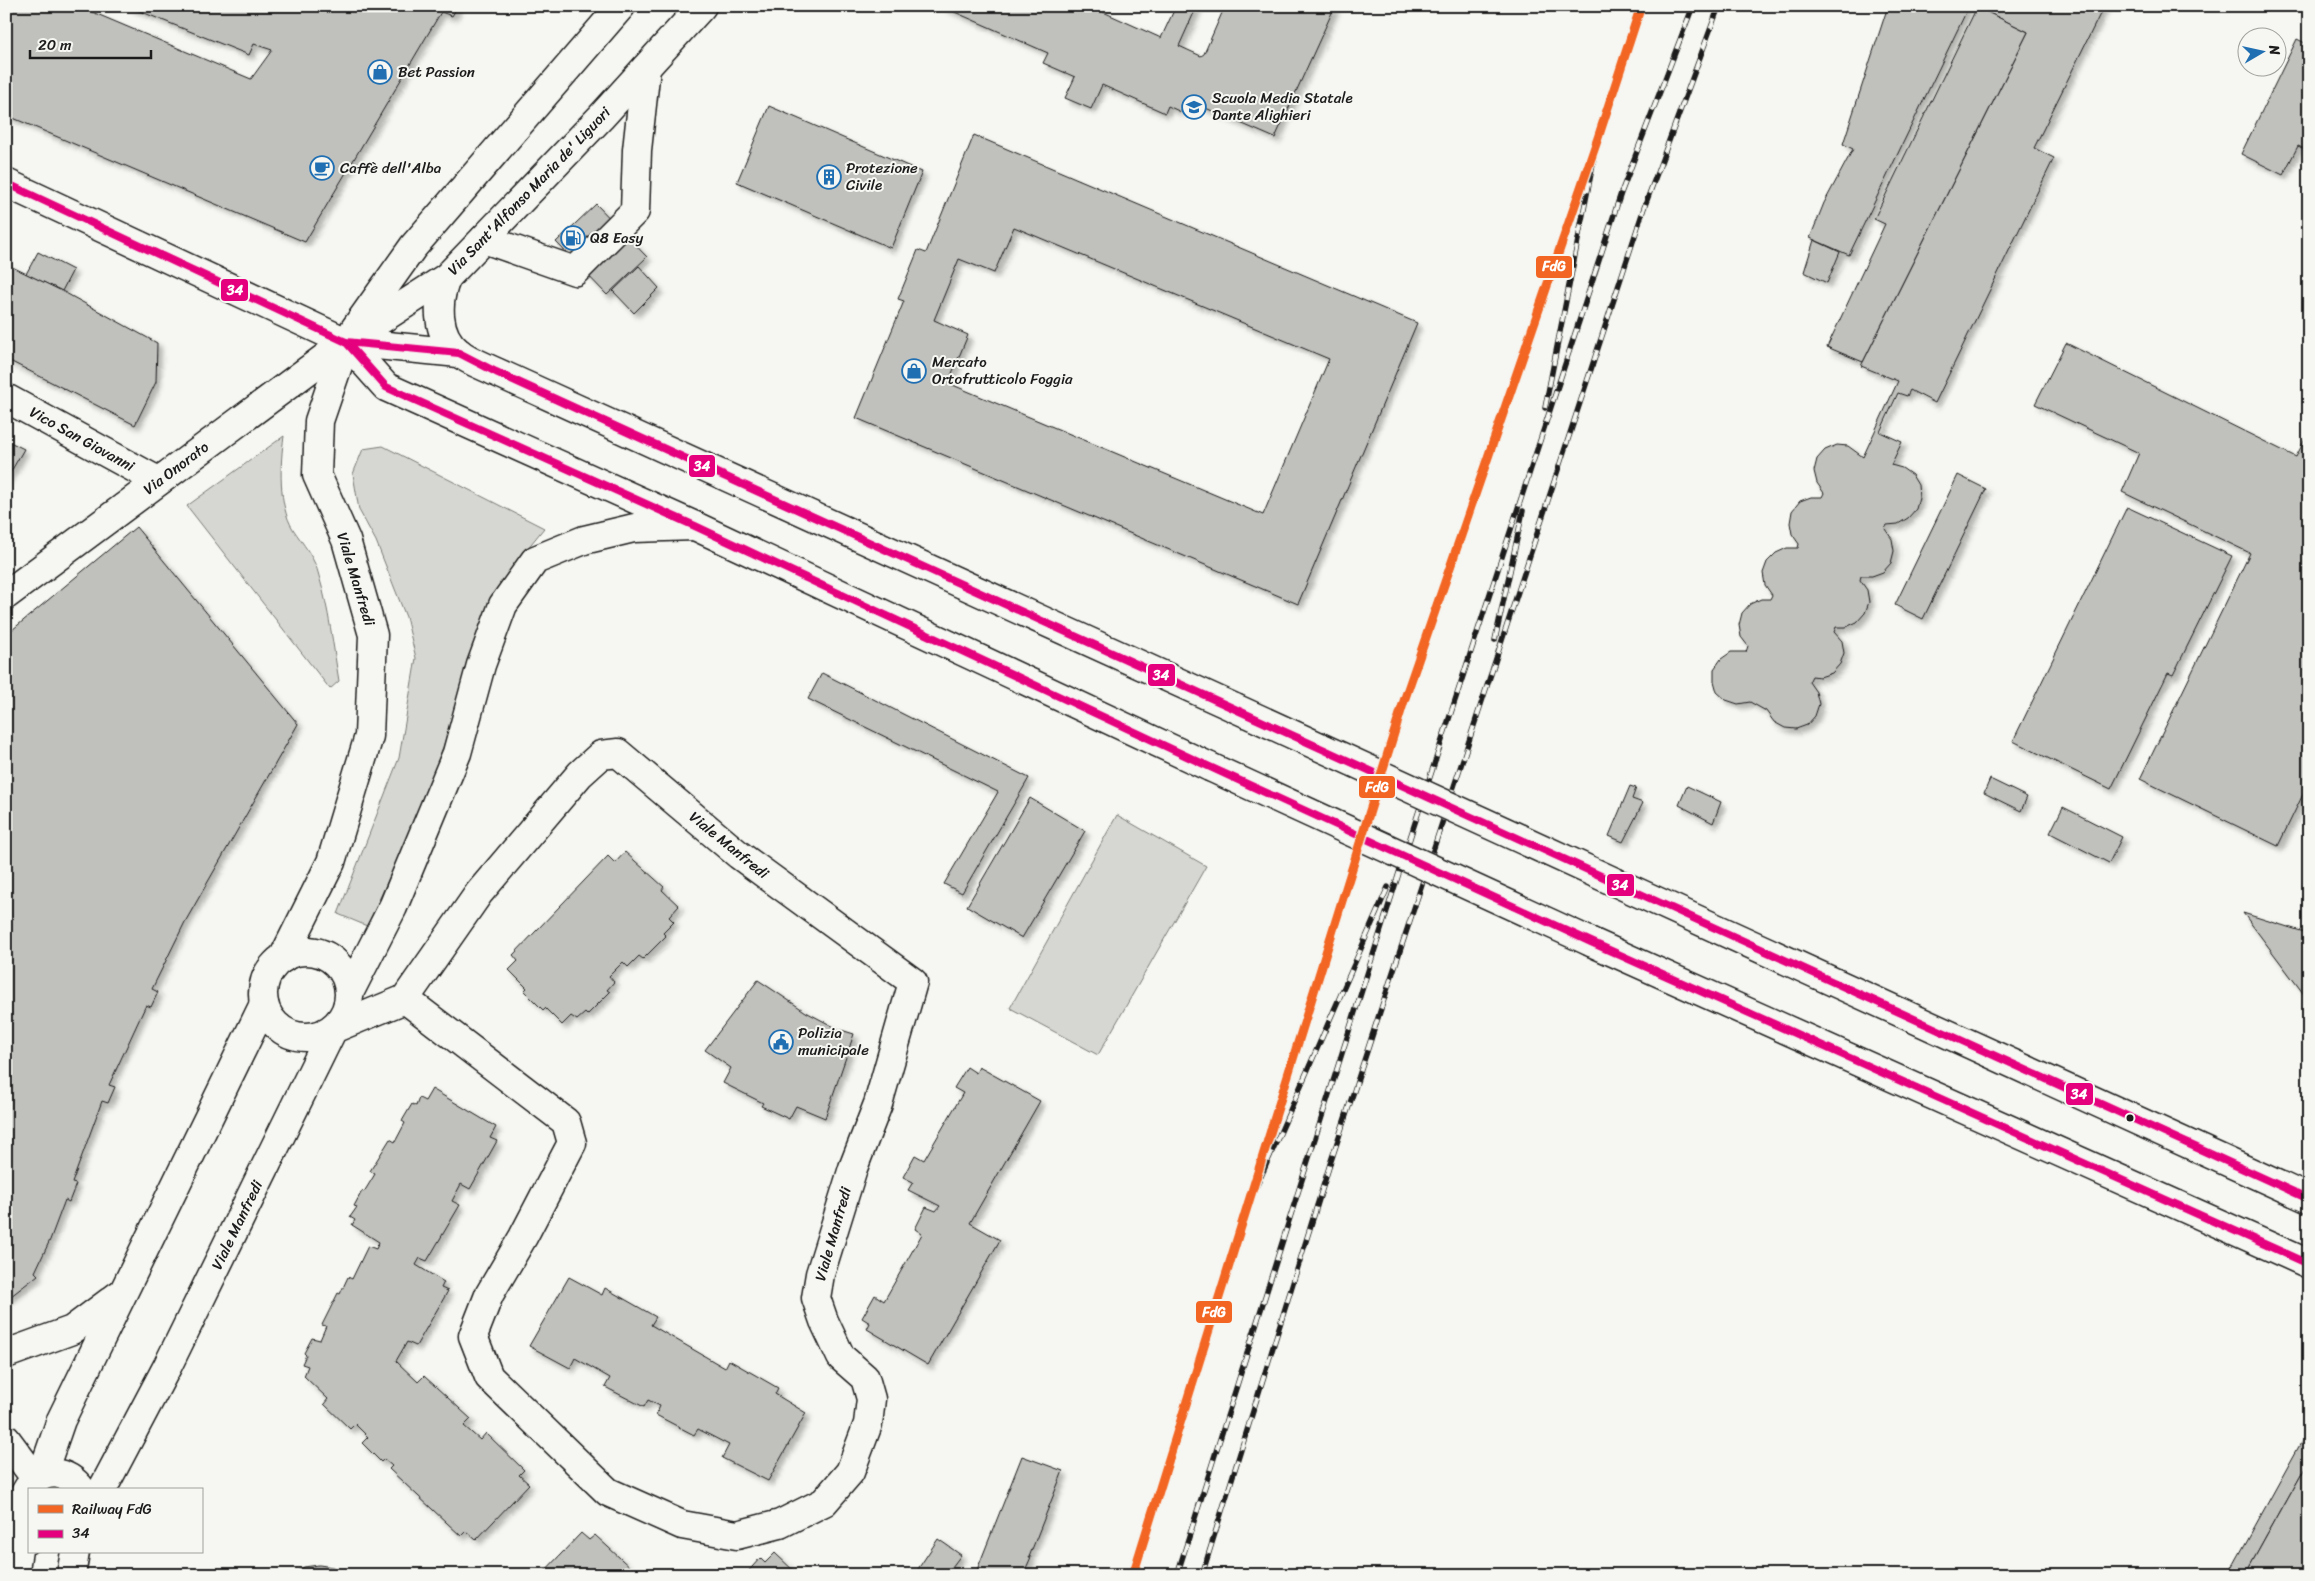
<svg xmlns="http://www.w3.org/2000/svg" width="2315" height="1581" viewBox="0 0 2315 1581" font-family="Sriracha,sans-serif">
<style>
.green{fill:#d6d6d2;stroke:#797977}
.building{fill:#c0c0bd;stroke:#1c1c1c;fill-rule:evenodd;filter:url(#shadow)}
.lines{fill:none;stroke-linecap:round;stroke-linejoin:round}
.minor-casing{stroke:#1c1c1c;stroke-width:31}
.major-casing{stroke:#1c1c1c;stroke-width:31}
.minor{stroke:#f6f6f2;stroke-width:28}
.major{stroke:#f6f6f2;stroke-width:28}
.rail-casing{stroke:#1c1c1c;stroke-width:5.5}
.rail{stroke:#f6f6f2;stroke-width:4;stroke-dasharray:11;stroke-linecap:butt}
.major-bridge-casing{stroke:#1c1c1c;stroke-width:31;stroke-linecap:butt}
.major-bridge{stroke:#f6f6f2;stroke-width:28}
.bus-1-casing{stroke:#f6f6f2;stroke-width:11}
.bus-1{stroke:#e5007d;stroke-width:8}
.rail-1-casing{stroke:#f6f6f2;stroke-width:12}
.rail-1{stroke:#f26522;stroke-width:9}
.bus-dot{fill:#1c1c1c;stroke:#f6f6f2;stroke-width:2}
.labels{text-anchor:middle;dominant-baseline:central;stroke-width:4;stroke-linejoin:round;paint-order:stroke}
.poi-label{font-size:15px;fill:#1c1c1c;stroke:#f6f6f2;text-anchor:start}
.street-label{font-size:15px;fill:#1c1c1c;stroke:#f6f6f2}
.line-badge{stroke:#f6f6f2;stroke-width:2}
.badge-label{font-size:14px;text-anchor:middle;font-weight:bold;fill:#fff}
</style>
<defs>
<filter id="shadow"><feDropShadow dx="4.5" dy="4.5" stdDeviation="2.5" flood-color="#0004"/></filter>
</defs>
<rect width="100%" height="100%" fill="#f6f6f2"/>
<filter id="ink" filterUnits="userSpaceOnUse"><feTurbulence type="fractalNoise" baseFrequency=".02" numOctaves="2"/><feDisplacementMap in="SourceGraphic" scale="10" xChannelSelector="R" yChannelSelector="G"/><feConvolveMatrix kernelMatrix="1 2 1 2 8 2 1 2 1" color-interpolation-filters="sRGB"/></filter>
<g filter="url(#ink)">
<!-- green -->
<g class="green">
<path d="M284 436C280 464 278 505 293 529 303 544 315 558 319 576 329 609 333 646 339 681L330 689 187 506Z"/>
<path d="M383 446 544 528 506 575 466 672 431 787 367 926 338 914 399 758 416 658 406 617 376 541 359 510 353 474 363 449Z"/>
<path d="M1117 815 1206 866 1098 1055 1010 1008Z"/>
</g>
<!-- building -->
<g class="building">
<path d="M6 6H78L251 79 272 50 254 44 249 55 127 6H458L452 16 441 12 305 242 6 115Z"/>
<path d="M941 6H1090L1161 38 1176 6H1197L1179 46 1201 56 1204 54 1225 6H1335L1275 138 1187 100 1181 112 1168 106 1165 113 1102 85 1091 109 1065 98 1075 77 1043 63 1048 53Z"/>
<path d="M1888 6H2104L2034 148 2054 158 1935 403 1910 390 1907 396 1898 393 1880 432 1902 442 1891 465 1902 468 1912 475 1918 485 1919 498 1916 509 1908 518 1898 524 1887 525 1885 529 1892 539 1894 551 1891 563 1883 572 1872 576H1861L1860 580 1867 590 1869 602 1865 613 1857 622 1846 627H1836L1834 632 1842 641 1844 653 1840 664 1832 673 1820 677 1812 676 1809 682 1816 692 1819 704 1815 716 1807 725 1796 729 1785 728 1774 722 1766 711 1750 702 1738 704 1726 700 1717 692 1714 681V669L1721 659 1731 652H1746L1748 646 1741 637 1739 625 1742 613 1750 604 1761 599H1770L1772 595 1765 585 1763 573 1767 562 1776 553 1787 548H1798L1799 544 1792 534 1790 523 1792 511 1800 501 1811 497H1822L1824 493 1817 483 1814 471 1817 459 1825 450 1837 445 1848 446 1863 457 1898 381 1861 366 2028 32 1977 7 1975 11 1969 6 1849 255 1810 238 1824 203 1853 149 1843 144Z"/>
<path d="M1977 7 2028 32 1863 362 1827 347 1885 224 1874 219Z"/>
<path d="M2297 39 2309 45V151L2298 146 2283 175 2241 154Z"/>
<path d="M769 106 922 172 891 248 737 182Z"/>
<path d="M974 135 1417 323 1298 604 856 418 904 301 898 299 918 250 926 253ZM1014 227 1329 359 1263 515 948 383 968 335 934 320 959 259 994 273Z"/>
<path d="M596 204 647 257 607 295 556 242Z"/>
<path d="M1814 240 1840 252 1827 283 1804 272Z"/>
<path d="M38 252 73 270 62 291 26 274Z"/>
<path d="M6 264 62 291 157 343 156 382 135 425 6 359Z"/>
<path d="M639 266 659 288 634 313 613 291Z"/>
<path d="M2066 343 2296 457 2309 431V782L2278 846 2140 779 2250 553 2122 492 2139 453 2035 404Z"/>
<path d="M6 440 24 449 6 480Z"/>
<path d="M1958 475 1986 489 1923 619 1895 605Z"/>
<path d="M2127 507 2232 556 2173 675 2168 673 2111 789 2013 741Z"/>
<path d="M136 527 298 724 185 922 152 989 158 992 151 1007 146 1005 109 1085 115 1087 108 1103 102 1101 72 1183 76 1184 69 1202 65 1200 50 1240 35 1272 38 1275 6 1300V635Z"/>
<path d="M822 673 1029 778 962 893 944 884 998 792 808 699Z"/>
<path d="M1990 779 2027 797 2021 811 1984 793Z"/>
<path d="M1630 786 1636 788 1632 799 1643 803 1623 842 1609 836Z"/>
<path d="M1687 786 1721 802 1713 823 1679 805Z"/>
<path d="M1030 798 1085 831 1022 938 967 906Z"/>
<path d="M2063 807 2122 837 2109 863 2050 833Z"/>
<path d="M625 852 664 887 662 890 679 906 669 917 674 922 663 933 666 936 643 959 639 956 628 967 623 962 609 976 614 982 607 990 610 992 587 1015 585 1013 577 1020 571 1016 562 1025 545 1008 543 1010 524 991 527 988 509 970 518 961 513 955 608 856 615 863Z"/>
<path d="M2243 913 2304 932 2309 940V1001Z"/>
<path d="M758 980 806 1012 838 1029 854 1034 825 1118 796 1106 789 1119 761 1106 763 1103 723 1083 731 1068 705 1050Z"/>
<path d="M967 1067 976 1073 979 1067 1040 1101 970 1223 1000 1240 928 1365 867 1329 870 1323 862 1318 875 1295 884 1301 922 1234 915 1229 926 1207 936 1211 940 1206 908 1190 913 1182 903 1177 915 1155 924 1160 963 1093 954 1088Z"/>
<path d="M432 1089 496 1127 490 1138 497 1141 470 1189 461 1184 452 1201 460 1205 427 1261 420 1258 416 1265 444 1282 441 1288 448 1291 416 1346 407 1342 396 1361 418 1382 424 1376 471 1419 464 1426 480 1440 486 1433 524 1470 519 1475 529 1484 476 1540 466 1531 461 1536 389 1469 392 1466 384 1459 381 1462 362 1443 368 1437 355 1424 350 1429 324 1404 328 1399 304 1376 308 1366 302 1364 306 1355 304 1353 312 1338 320 1340 326 1326 322 1325 338 1293 340 1294 348 1277 352 1279 368 1246 376 1249 379 1242 352 1225 355 1220 350 1217 357 1207 354 1206 362 1191 364 1192 375 1174 370 1171 390 1139 395 1142 405 1123 402 1121 412 1104 416 1106 419 1098 425 1101Z"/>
<path d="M569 1277 602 1295 605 1288 656 1317 651 1325 725 1368 729 1360 778 1388 775 1394 806 1413 768 1481 722 1458 729 1445 698 1429 694 1435 656 1415 660 1406 648 1400 644 1407 605 1387 610 1378 575 1358 570 1368 529 1346Z"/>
<path d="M2308 1430 2309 1460 2271 1528 2245 1575H2228Z"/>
<path d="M1022 1456 1063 1471 1029 1557H1031L1023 1575H975Z"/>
<path d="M2309 1460V1575H2245L2271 1528Z"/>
<path d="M581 1533 589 1540 595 1535 634 1571 630 1575H541Z"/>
<path d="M938 1539 961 1555 946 1575H914Z"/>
<path d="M775 1553 798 1575H745L760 1558 765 1563Z"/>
<path d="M319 1565 333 1567 343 1575H292L304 1567Z"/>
</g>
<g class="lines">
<!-- minor casing -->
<g class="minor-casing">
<g id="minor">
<path d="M6 183 346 342"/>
<path d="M484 239 575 271 635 211 637 150 646 68"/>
<path d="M6 398 158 481"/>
<path d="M6 595 346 342"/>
<circle cx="306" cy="994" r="43"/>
<path d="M283 958 331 862 369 736 373 635 346 540 317 475 319 421 346 342"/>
<path d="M350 991 393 907 457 753 481 665 503 605 535 560 584 540 634 528 695 526"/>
<path d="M6 1354 72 1330 119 1295"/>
<path d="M6 1439 35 1478"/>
<path d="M42 1475 61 1420 264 1004"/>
<path d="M102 1490 168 1365 333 1029 405 999 479 893 580 774 601 755 618 753 739 855 913 982 878 1104 853 1168 820 1274 816 1298 824 1321 841 1357 865 1378 871 1399 868 1424 850 1472 824 1502 780 1524 737 1535 682 1525 608 1492 489 1377 473 1336 489 1295 523 1237 572 1143 566 1122 405 999"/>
<path d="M29 1539C0 1497 50 1447 82 1490"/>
<path d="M14 1575 21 1531"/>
<path d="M71 1575 75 1552"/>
</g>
</g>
<!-- major casing -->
<g class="major-casing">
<g id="major">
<path d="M447 277C436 301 436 335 458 352 468 361 484 366 496 372L1235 708"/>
<path d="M354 330 413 247 621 6"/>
<path d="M346 342 386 387 695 526 1210 767"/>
<path d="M346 342 447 277 601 117 702 6"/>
<path d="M346 342 459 353"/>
<path d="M1617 883 2309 1199"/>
<path d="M1591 942 2309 1264"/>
</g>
</g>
<!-- minor -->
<use href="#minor" class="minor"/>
<!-- major -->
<use href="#major" class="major"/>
<!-- rail casing -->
<g class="rail-casing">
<g id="rail">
<path d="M1545 408 1598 138"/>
<path d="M1495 640 1523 511"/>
<path d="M1241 1222 1388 887"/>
<path d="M1177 1575 1411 835 1621 193 1693 6"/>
<path d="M1202 1575 1330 1164 1644 208 1719 6"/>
</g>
</g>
<!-- rail -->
<use href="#rail" class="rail"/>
<!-- major-bridge casing -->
<g class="major-bridge-casing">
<g id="major-bridge">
<path d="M1235 708 1617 883"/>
<path d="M1210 767 1591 942"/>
</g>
</g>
<!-- major-bridge -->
<use href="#major-bridge" class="major-bridge"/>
<!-- bus-1 casing -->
<g class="bus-1-casing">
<g id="bus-1">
<path d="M6 183 346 342 459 353 496 372 2309 1199"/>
<path d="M346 342 386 387 695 526 1210 767 1591 942 2309 1264"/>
</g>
</g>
<!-- bus-1 -->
<use href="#bus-1" class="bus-1"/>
<!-- rail-1 casing -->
<g class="rail-1-casing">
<path id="rail-1" d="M1133 1575 1404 701 1598 138 1641 6"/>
</g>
<!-- rail-1 -->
<use href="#rail-1" class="rail-1"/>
</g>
</g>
<!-- icons -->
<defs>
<g id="shop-ring" transform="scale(1.25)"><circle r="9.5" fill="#f6f6f2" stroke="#1f6fb2" stroke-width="1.5"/><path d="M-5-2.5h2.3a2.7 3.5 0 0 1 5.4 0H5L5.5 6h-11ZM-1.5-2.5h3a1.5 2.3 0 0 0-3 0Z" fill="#1f6fb2"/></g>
<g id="school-ring" transform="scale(1.25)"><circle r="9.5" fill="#f6f6f2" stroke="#1f6fb2" stroke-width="1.5"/><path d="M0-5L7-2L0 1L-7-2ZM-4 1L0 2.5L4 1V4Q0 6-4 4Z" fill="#1f6fb2"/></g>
<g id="cafe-ring" transform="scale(1.25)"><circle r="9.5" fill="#f6f6f2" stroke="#1f6fb2" stroke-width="1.5"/><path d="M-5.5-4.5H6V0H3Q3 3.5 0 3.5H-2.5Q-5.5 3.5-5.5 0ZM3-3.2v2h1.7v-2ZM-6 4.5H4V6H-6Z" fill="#1f6fb2"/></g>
<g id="building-ring" transform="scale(1.25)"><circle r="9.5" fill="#f6f6f2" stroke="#1f6fb2" stroke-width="1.5"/><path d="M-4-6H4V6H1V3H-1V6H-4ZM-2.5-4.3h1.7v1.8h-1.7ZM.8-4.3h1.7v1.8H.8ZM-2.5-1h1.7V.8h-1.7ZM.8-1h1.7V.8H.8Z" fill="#1f6fb2"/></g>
<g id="fuel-ring" transform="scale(1.25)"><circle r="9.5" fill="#f6f6f2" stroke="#1f6fb2" stroke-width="1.5"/><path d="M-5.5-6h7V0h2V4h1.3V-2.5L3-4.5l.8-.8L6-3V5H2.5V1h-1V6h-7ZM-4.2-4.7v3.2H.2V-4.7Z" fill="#1f6fb2"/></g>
<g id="civic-ring" transform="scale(1.25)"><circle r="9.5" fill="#f6f6f2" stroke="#1f6fb2" stroke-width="1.5"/><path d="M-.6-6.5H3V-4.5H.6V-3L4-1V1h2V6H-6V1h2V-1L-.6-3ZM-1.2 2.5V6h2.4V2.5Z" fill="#1f6fb2"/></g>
</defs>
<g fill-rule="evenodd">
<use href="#shop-ring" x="380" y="72"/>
<use href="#school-ring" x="1194" y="107"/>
<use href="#cafe-ring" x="322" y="168"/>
<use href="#building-ring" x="829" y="177"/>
<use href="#fuel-ring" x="573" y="238"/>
<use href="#shop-ring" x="914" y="371"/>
<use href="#civic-ring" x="781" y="1042"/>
</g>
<!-- markers -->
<circle class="bus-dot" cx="2130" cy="1118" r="4.5"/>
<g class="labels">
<!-- poi labels -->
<g class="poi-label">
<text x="398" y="72">Bet Passion</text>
<text x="1212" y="98">Scuola Media Statale<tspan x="1212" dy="17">Dante Alighieri</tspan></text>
<text x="340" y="168">Caffè dell'Alba</text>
<text x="846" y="168">Protezione<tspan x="846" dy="17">Civile</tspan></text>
<text x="590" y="238">Q8 Easy</text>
<text x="932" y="362">Mercato<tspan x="932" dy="17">Ortofrutticolo Foggia</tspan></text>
<text x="798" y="1033">Polizia<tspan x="798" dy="17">municipale</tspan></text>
</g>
<!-- street labels -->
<g class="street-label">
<text transform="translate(529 191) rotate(-46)">Via Sant'Alfonso Maria de' Liguori</text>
<text transform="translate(82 439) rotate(29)">Vico San Giovanni</text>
<text transform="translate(176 468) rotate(-37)">Via Onorato</text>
<text transform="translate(356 579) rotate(73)">Viale Manfredi</text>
<text transform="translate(729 845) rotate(39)">Viale Manfredi</text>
<text transform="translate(237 1225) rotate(-64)">Viale Manfredi</text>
<text transform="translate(833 1234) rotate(-74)">Viale Manfredi</text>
</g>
</g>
<g class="line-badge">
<rect x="1535" y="255" width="38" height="24" rx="5" fill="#f26522"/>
<rect x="220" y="278" width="29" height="24" rx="5" fill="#e5007d"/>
<rect x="688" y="454" width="28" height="24" rx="5" fill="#e5007d"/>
<rect x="1147" y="663" width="29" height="24" rx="5" fill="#e5007d"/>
<rect x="1358" y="775" width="38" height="24" rx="5" fill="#f26522"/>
<rect x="1606" y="873" width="29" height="24" rx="5" fill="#e5007d"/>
<rect x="2065" y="1082" width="29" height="24" rx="5" fill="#e5007d"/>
<rect x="1195" y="1300" width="38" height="24" rx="5" fill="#f26522"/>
</g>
<g class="badge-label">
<text x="1554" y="271">FdG</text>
<text x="235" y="295">34</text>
<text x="702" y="471">34</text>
<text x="1161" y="680">34</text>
<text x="1377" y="792">FdG</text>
<text x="1620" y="890">34</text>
<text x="2079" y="1099">34</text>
<text x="1214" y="1317">FdG</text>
</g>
<!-- margin -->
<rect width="2315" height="1581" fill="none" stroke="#f6f6f2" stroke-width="25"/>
<rect x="12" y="12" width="2290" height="1556" fill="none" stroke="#1c1c1c" stroke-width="2" filter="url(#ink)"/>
<!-- legend -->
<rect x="28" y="1488" width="175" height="65" fill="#f6f6f2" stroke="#9f9f9c"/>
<rect x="38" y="1505" width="25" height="8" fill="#f26522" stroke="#9f9f9c"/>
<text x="72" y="1514" font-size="15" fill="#1c1c1c">Railway FdG</text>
<rect x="38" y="1530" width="25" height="8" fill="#e5007d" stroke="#9f9f9c"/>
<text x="72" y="1538" font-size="15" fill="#1c1c1c">34</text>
<!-- north arrow -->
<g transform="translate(2262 52) rotate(81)"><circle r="24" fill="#f6f6f2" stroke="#9f9f9c"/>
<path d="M0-4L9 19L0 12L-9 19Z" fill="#1f6fb2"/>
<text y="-8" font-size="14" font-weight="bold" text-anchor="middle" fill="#1c1c1c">N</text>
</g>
<!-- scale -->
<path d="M30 50v8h121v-8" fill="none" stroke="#1c1c1c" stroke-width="2.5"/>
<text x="38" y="50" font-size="15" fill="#1c1c1c" stroke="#f6f6f2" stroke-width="4" paint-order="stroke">20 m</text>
</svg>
